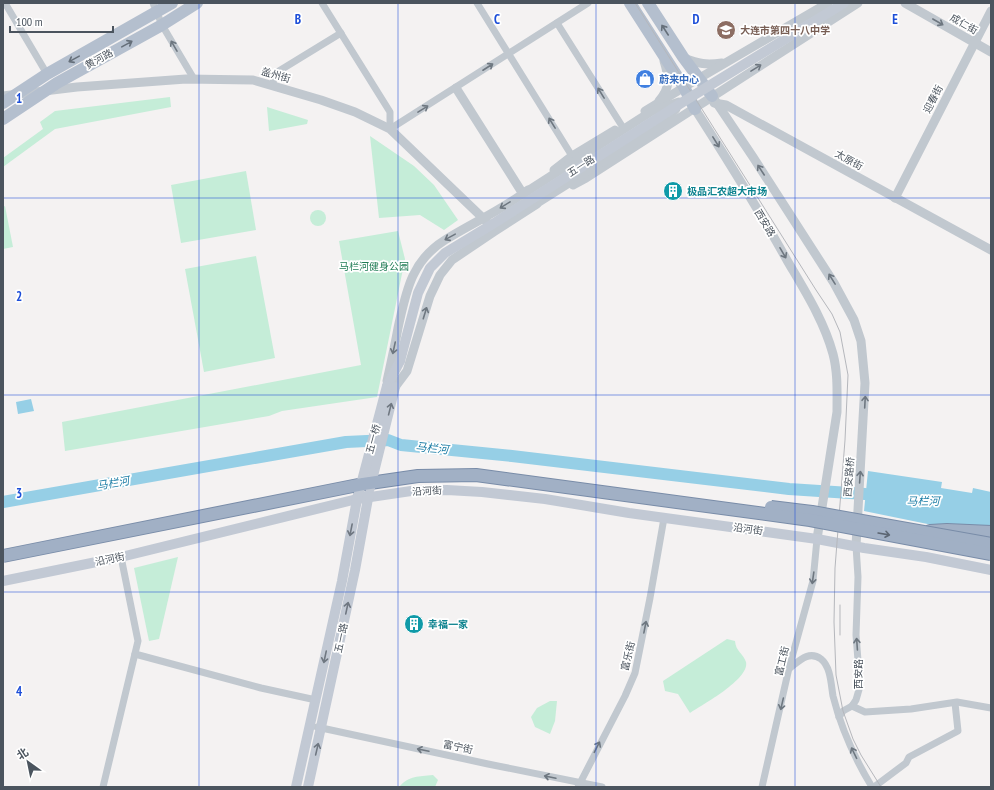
<svg xmlns="http://www.w3.org/2000/svg" width="994" height="790" viewBox="0 0 994 790" font-family="'PT Sans Narrow','Noto Sans SC',sans-serif">
<style>
.green{fill:#c5edd8}
.water{fill:#96cfe6}
.lines{fill:none;stroke-linecap:round;stroke-linejoin:round}
.river{stroke:#96cfe6;stroke-width:12}
.trunk-casing{stroke:#798ca8;stroke-width:14}
.minor{stroke:#c1c8cf;stroke-width:7}
.tertiary{stroke:#c1c8cf;stroke-width:9}
.secondary{stroke:#c2c9d4;stroke-width:10}
.primary{stroke:#b4bfce;stroke-width:12}
.trunk{stroke:#a1b0c5;stroke-width:12}
.tram{stroke:#b5b7bc;stroke-width:1}
.trunk-bridge-casing{stroke:#798ca8;stroke-width:14;stroke-linecap:butt}
.tertiary-bridge{stroke:#c1c8cf;stroke-width:9}
.secondary-bridge{stroke:#c2c9d4;stroke-width:10}
.trunk-bridge{stroke:#a1b0c5;stroke-width:12}
.oneway{stroke:#6e7780}
.oneway2{stroke:#656f7a}
.oneway3{stroke:#6f7781}
.oneway4{stroke:#5c6673}
.grid{fill:none;stroke:#1d4ed8;stroke-width:1;stroke-opacity:0.55}
.labels{text-anchor:middle;dominant-baseline:central;stroke-width:3.5;stroke-linejoin:round;paint-order:stroke}
.street-label{font-size:10px;fill:#4b545e;stroke:#fff}
.education-label{font-size:10px;font-weight:bold;fill:#785e54;stroke:#fff;text-anchor:start}
.shop-label{font-size:10px;font-weight:bold;fill:#366cbe;stroke:#fff;text-anchor:start}
.culture-label{font-size:10px;font-weight:bold;fill:#0d838f;stroke:#fff;text-anchor:start}
.park-label{font-size:10px;fill:#207c55;stroke:#fff}
.water-label{font-size:11px;font-style:italic;fill:#187ba4;stroke:#fff}
.grid-label{font-size:13px;text-anchor:middle;font-weight:bold;fill:#1d4ed8;stroke:#fff;stroke-width:3.5;stroke-linejoin:round;paint-order:stroke}
</style>
<rect width="100%" height="100%" fill="#f4f2f2"/>
<!-- green -->
<g class="green">
<path d="M170 97 171 107 55 129 3 167V158L43 129 40 122 55 111Z"/>
<path d="M267 107 308 120 307 124 269 131Z"/>
<path d="M370 136 414 166 434 185 458 220 444 230 420 215 379 218Z"/>
<path d="M246 171 256 230 181 243 171 185Z"/>
<path d="M5 206 13 247 3 249V207Z"/>
<circle cx="318" cy="218" r="8"/>
<path d="M398 231 405 259 377 397 282 411 269 416 65 451 62 422 361 365 339 241Z"/>
<path d="M256 256 275 358 204 372 185 269Z"/>
<path d="M178 557 159 639 149 641 134 568Z"/>
<path d="M727 639 735 641C736 652 743 653 746 662 750 679 702 705 690 713L678 694 665 691 663 681Z"/>
<path d="M550 701H557L555 721 550 734 535 727 531 717 537 708Z"/>
<path d="M433 775 438 780 435 787H399C410 775 418 777 433 775Z"/>
</g>
<!-- water -->
<g class="water">
<path d="M31 399 34 411 18 414 16 402Z"/>
<path d="M868 471 942 482 941 488 972 493 973 488 991 492V537L864 511Z"/>
</g>
<g class="lines">
<!-- river -->
<path class="river" d="M3 502 346 442 388 440 401 445 512 456 789 489 865 494"/>
<!-- trunk casing -->
<g class="trunk-casing">
<path id="trunk" d="M930 531 947 530 991 532"/>
</g>
<!-- minor -->
<g class="minor">
<path d="M5 3 47 74"/>
<path d="M153 3 162 25 194 79"/>
<path d="M322 3 390 112V129"/>
<path d="M477 3 572 156"/>
<path d="M557 23 622 126"/>
<path d="M273 86 274 74 341 33"/>
<path d="M390 129 588 3"/>
<path d="M135 654 261 688 316 700"/>
<path d="M790 668C799 661 809 650 821 659 831 667 831 685 833 696 841 728 855 759 872 787"/>
<path d="M852 706 865 712 911 709 957 702 991 708"/>
<path d="M839 717 843 711 852 706 856 700 860 686 856 635 858 577 856 546"/>
<path d="M317 727 488 764 602 787"/>
<path d="M103 787 138 641 121 557"/>
<path d="M578 787 625 696 635 673 650 598 664 518"/>
<path d="M762 787 789 668 813 581 817 539"/>
<path d="M874 787 906 763 909 757 958 731 955 703"/>
</g>
<!-- tertiary -->
<g class="tertiary">
<path d="M905 3 991 52"/>
<path d="M684 58C699 64 706 65 722 63"/>
<path d="M456 88 523 194"/>
<path d="M3 96 77 87 186 79 253 80 321 100 355 112 390 129 487 222"/>
<path d="M712 96 753 157 834 283 854 320 861 341 865 383 856 546"/>
<path d="M659 101C671 87 669 77 664 61"/>
<path d="M714 103 726 105 991 250"/>
<path d="M695 109C727 159 759 210 788 262 805 291 824 321 833 354 838 373 837 393 837 412L817 539"/>
<path d="M645 111 691 83 828 3"/>
<path d="M554 170 572 156 615 130"/>
<path d="M573 185 586 178C677 120 767 61 858 3"/>
<path d="M895 198 991 11"/>
<path d="M387 381C391 363 395 345 398 328 406 292 411 261 445 240 472 223 502 210 528 190"/>
<path d="M395 387 407 371 430 296 440 275 452 260 495 231 537 204"/>
</g>
<!-- secondary -->
<g class="secondary">
<path d="M387 386 400 361"/>
<path d="M3 581 121 557 357 499 411 491 447 490 482 492 545 499 629 513 817 539 864 548 926 557 991 570"/>
<path d="M296 787 342 581 358 494"/>
<path d="M308 787 355 570 369 493"/>
</g>
<!-- primary -->
<g class="primary">
<path d="M630 3 684 87 695 109"/>
<path d="M648 3 683 57 712 96"/>
<path d="M3 103 47 74 172 3"/>
<path d="M3 119 57 83 162 25 197 3"/>
</g>
<!-- trunk -->
<use href="#trunk" class="trunk"/>
<!-- tram -->
<g class="tram">
<path d="M635 3 816 290 832 314 840 332 848 375 845 440 835 568 834 622 836 675 843 711 853 739 861 755 881 787"/>
<path d="M840 635V605"/>
</g>
<!-- trunk-bridge casing -->
<g class="trunk-bridge-casing">
<g id="trunk-bridge">
<path d="M771 507 812 512 991 544"/>
<path d="M3 556 363 484 418 476 476 475 810 520 991 554"/>
</g>
</g>
<!-- tertiary-bridge -->
<g class="tertiary-bridge">
<path d="M523 194 652 111 679 102"/>
<path d="M531 207 661 125 676 109"/>
</g>
<!-- secondary-bridge -->
<g class="secondary-bridge">
<path d="M400 361 418 293 430 268 445 253 496 222 686 100 844 3"/>
<path d="M370 488 395 387"/>
<path d="M359 492 387 386"/>
</g>
<!-- trunk-bridge -->
<use href="#trunk-bridge" class="trunk-bridge"/>
</g>
<!-- one-way arrows -->
<defs><path id="oneway-shaft" d="M-6 0H5M1.5-3L5.5 0L1.5 3" fill="none" stroke-width="1.6" stroke-linecap="round" stroke-linejoin="round"/></defs>
<g class="oneway">
<use href="#oneway-shaft" transform="translate(938 22) rotate(30)"/>
<use href="#oneway-shaft" transform="translate(174 46) rotate(-120)"/>
<use href="#oneway-shaft" transform="translate(488 67) rotate(-33)"/>
<use href="#oneway-shaft" transform="translate(756 68) rotate(-32)"/>
<use href="#oneway-shaft" transform="translate(601 93) rotate(-122)"/>
<use href="#oneway-shaft" transform="translate(423 109) rotate(-32)"/>
<use href="#oneway-shaft" transform="translate(552 123) rotate(-122)"/>
<use href="#oneway-shaft" transform="translate(716 142) rotate(58)"/>
<use href="#oneway-shaft" transform="translate(761 170) rotate(-123)"/>
<use href="#oneway-shaft" transform="translate(505 205) rotate(148)"/>
<use href="#oneway-shaft" transform="translate(450 237) rotate(151)"/>
<use href="#oneway-shaft" transform="translate(783 253) rotate(60)"/>
<use href="#oneway-shaft" transform="translate(832 279) rotate(-122)"/>
<use href="#oneway-shaft" transform="translate(425 313) rotate(-73)"/>
<use href="#oneway-shaft" transform="translate(394 348) rotate(102)"/>
<use href="#oneway-shaft" transform="translate(865 402) rotate(-87)"/>
<use href="#oneway-shaft" transform="translate(860 477) rotate(-86)"/>
<use href="#oneway-shaft" transform="translate(813 578) rotate(98)"/>
<use href="#oneway-shaft" transform="translate(645 627) rotate(-79)"/>
<use href="#oneway-shaft" transform="translate(857 644) rotate(-94)"/>
<use href="#oneway-shaft" transform="translate(782 704) rotate(103)"/>
<use href="#oneway-shaft" transform="translate(597 747) rotate(-63)"/>
<use href="#oneway-shaft" transform="translate(423 750) rotate(-168)"/>
<use href="#oneway-shaft" transform="translate(854 753) rotate(-116)"/>
<use href="#oneway-shaft" transform="translate(550 777) rotate(-168)"/>
</g>
<g class="oneway2">
<use href="#oneway-shaft" transform="translate(665 30) rotate(-123)"/>
<use href="#oneway-shaft" transform="translate(127 44) rotate(-29)"/>
<use href="#oneway-shaft" transform="translate(74 59) rotate(151)"/>
</g>
<g class="oneway3">
<use href="#oneway-shaft" transform="translate(390 409) rotate(-76)"/>
<use href="#oneway-shaft" transform="translate(351 530) rotate(101)"/>
<use href="#oneway-shaft" transform="translate(347 608) rotate(-78)"/>
<use href="#oneway-shaft" transform="translate(325 657) rotate(102)"/>
<use href="#oneway-shaft" transform="translate(317 749) rotate(-77)"/>
</g>
<use class="oneway4" href="#oneway-shaft" transform="translate(884 534) rotate(10)"/>
<!-- grid -->
<path class="grid" d="M199 3V787M398 3V787M596 3V787M795 3V787M3 198H991M3 395H991M3 592H991"/>
<!-- icons -->
<defs>
<g id="school-disc" transform="scale(1)"><circle r="9.5" fill="#8d6e63" stroke="#fff"/><path d="M0-5L7-2L0 1L-7-2ZM-4 1L0 2.5L4 1V4Q0 6-4 4Z" fill="#fff"/></g>
<g id="shop-disc" transform="scale(1)"><circle r="9.5" fill="#3f7fe0" stroke="#fff"/><path d="M-5-2.5h2.3a2.7 3.5 0 0 1 5.4 0H5L5.5 6h-11ZM-1.5-2.5h3a1.5 2.3 0 0 0-3 0Z" fill="#fff"/></g>
<g id="building-disc" transform="scale(1)"><circle r="9.5" fill="#0f9aa8" stroke="#fff"/><path d="M-4-6H4V6H1V3H-1V6H-4ZM-2.5-4.3h1.7v1.8h-1.7ZM.8-4.3h1.7v1.8H.8ZM-2.5-1h1.7V.8h-1.7ZM.8-1h1.7V.8H.8Z" fill="#fff"/></g>
</defs>
<g fill-rule="evenodd">
<use href="#school-disc" x="726" y="30"/>
<use href="#shop-disc" x="645" y="79"/>
<use href="#building-disc" x="673" y="191"/>
<use href="#building-disc" x="414" y="624"/>
</g>
<g class="labels">
<!-- street labels -->
<g class="street-label">
<text transform="translate(964 24) rotate(30)">成仁街</text>
<text transform="translate(99 59) rotate(-29)">黄河路</text>
<text transform="translate(276 75) rotate(16)">盖州街</text>
<text transform="translate(933 99) rotate(-63)">迎春街</text>
<text transform="translate(849 160) rotate(29)">太原街</text>
<text transform="translate(581 166) rotate(-33)">五一路</text>
<text transform="translate(765 223) rotate(59)">西安路</text>
<text transform="translate(373 439) rotate(-75)">五一桥</text>
<text transform="translate(849 477) rotate(-86)">西安路桥</text>
<text transform="translate(427 491) rotate(-3)">沿河街</text>
<text transform="translate(748 529) rotate(8)">沿河街</text>
<text transform="translate(110 559) rotate(-12)">沿河街</text>
<text transform="translate(341 638) rotate(-78)">五一路</text>
<text transform="translate(628 656) rotate(-76)">富乐街</text>
<text transform="translate(782 661) rotate(-76)">富工街</text>
<text transform="translate(858 674) rotate(-90)">西安路</text>
<text transform="translate(458 747) rotate(12)">富宁街</text>
</g>
<!-- education labels -->
<g class="education-label">
<text x="740" y="30">大连市第四十八中学</text>
</g>
<!-- shop labels -->
<g class="shop-label">
<text x="659" y="79">蔚来中心</text>
</g>
<!-- culture labels -->
<g class="culture-label">
<text x="687" y="191">极品汇农超大市场</text>
<text x="428" y="624">幸福一家</text>
</g>
<!-- park labels -->
<g class="park-label">
<text x="374" y="266">马栏河健身公园</text>
</g>
<!-- water labels -->
<g class="water-label">
<text transform="translate(432 448) rotate(6)">马栏河</text>
<text transform="translate(113 483) rotate(-10)">马栏河</text>
<text x="923" y="501">马栏河</text>
</g>
</g>
<g class="grid-label">
<text x="298" y="24">B</text>
<text x="497" y="24">C</text>
<text x="696" y="24">D</text>
<text x="895" y="24">E</text>
<text x="19" y="103">1</text>
<text x="19" y="301">2</text>
<text x="19" y="498">3</text>
<text x="19" y="696">4</text>
</g>
<!-- border -->
<rect width="994" height="790" fill="none" stroke="#4b545e" stroke-width="8"/>
<!-- north arrow -->
<g transform="translate(28 762) rotate(327)" stroke="#ffffff" stroke-width="3" paint-order="stroke">
<path d="M0-3L7 15L0 10L-7 15Z" fill="#4b545e"/>
<text y="-6" font-size="11" font-weight="bold" text-anchor="middle" fill="#4b545e">北</text>
</g>
<!-- scale -->
<path d="M10 26v6h103v-6" fill="none" stroke="#4b545e" stroke-width="2"/>
<text x="16" y="26" font-size="12" fill="#4b545e" stroke="#ffffff" stroke-width="3" paint-order="stroke">100 m</text>
</svg>
